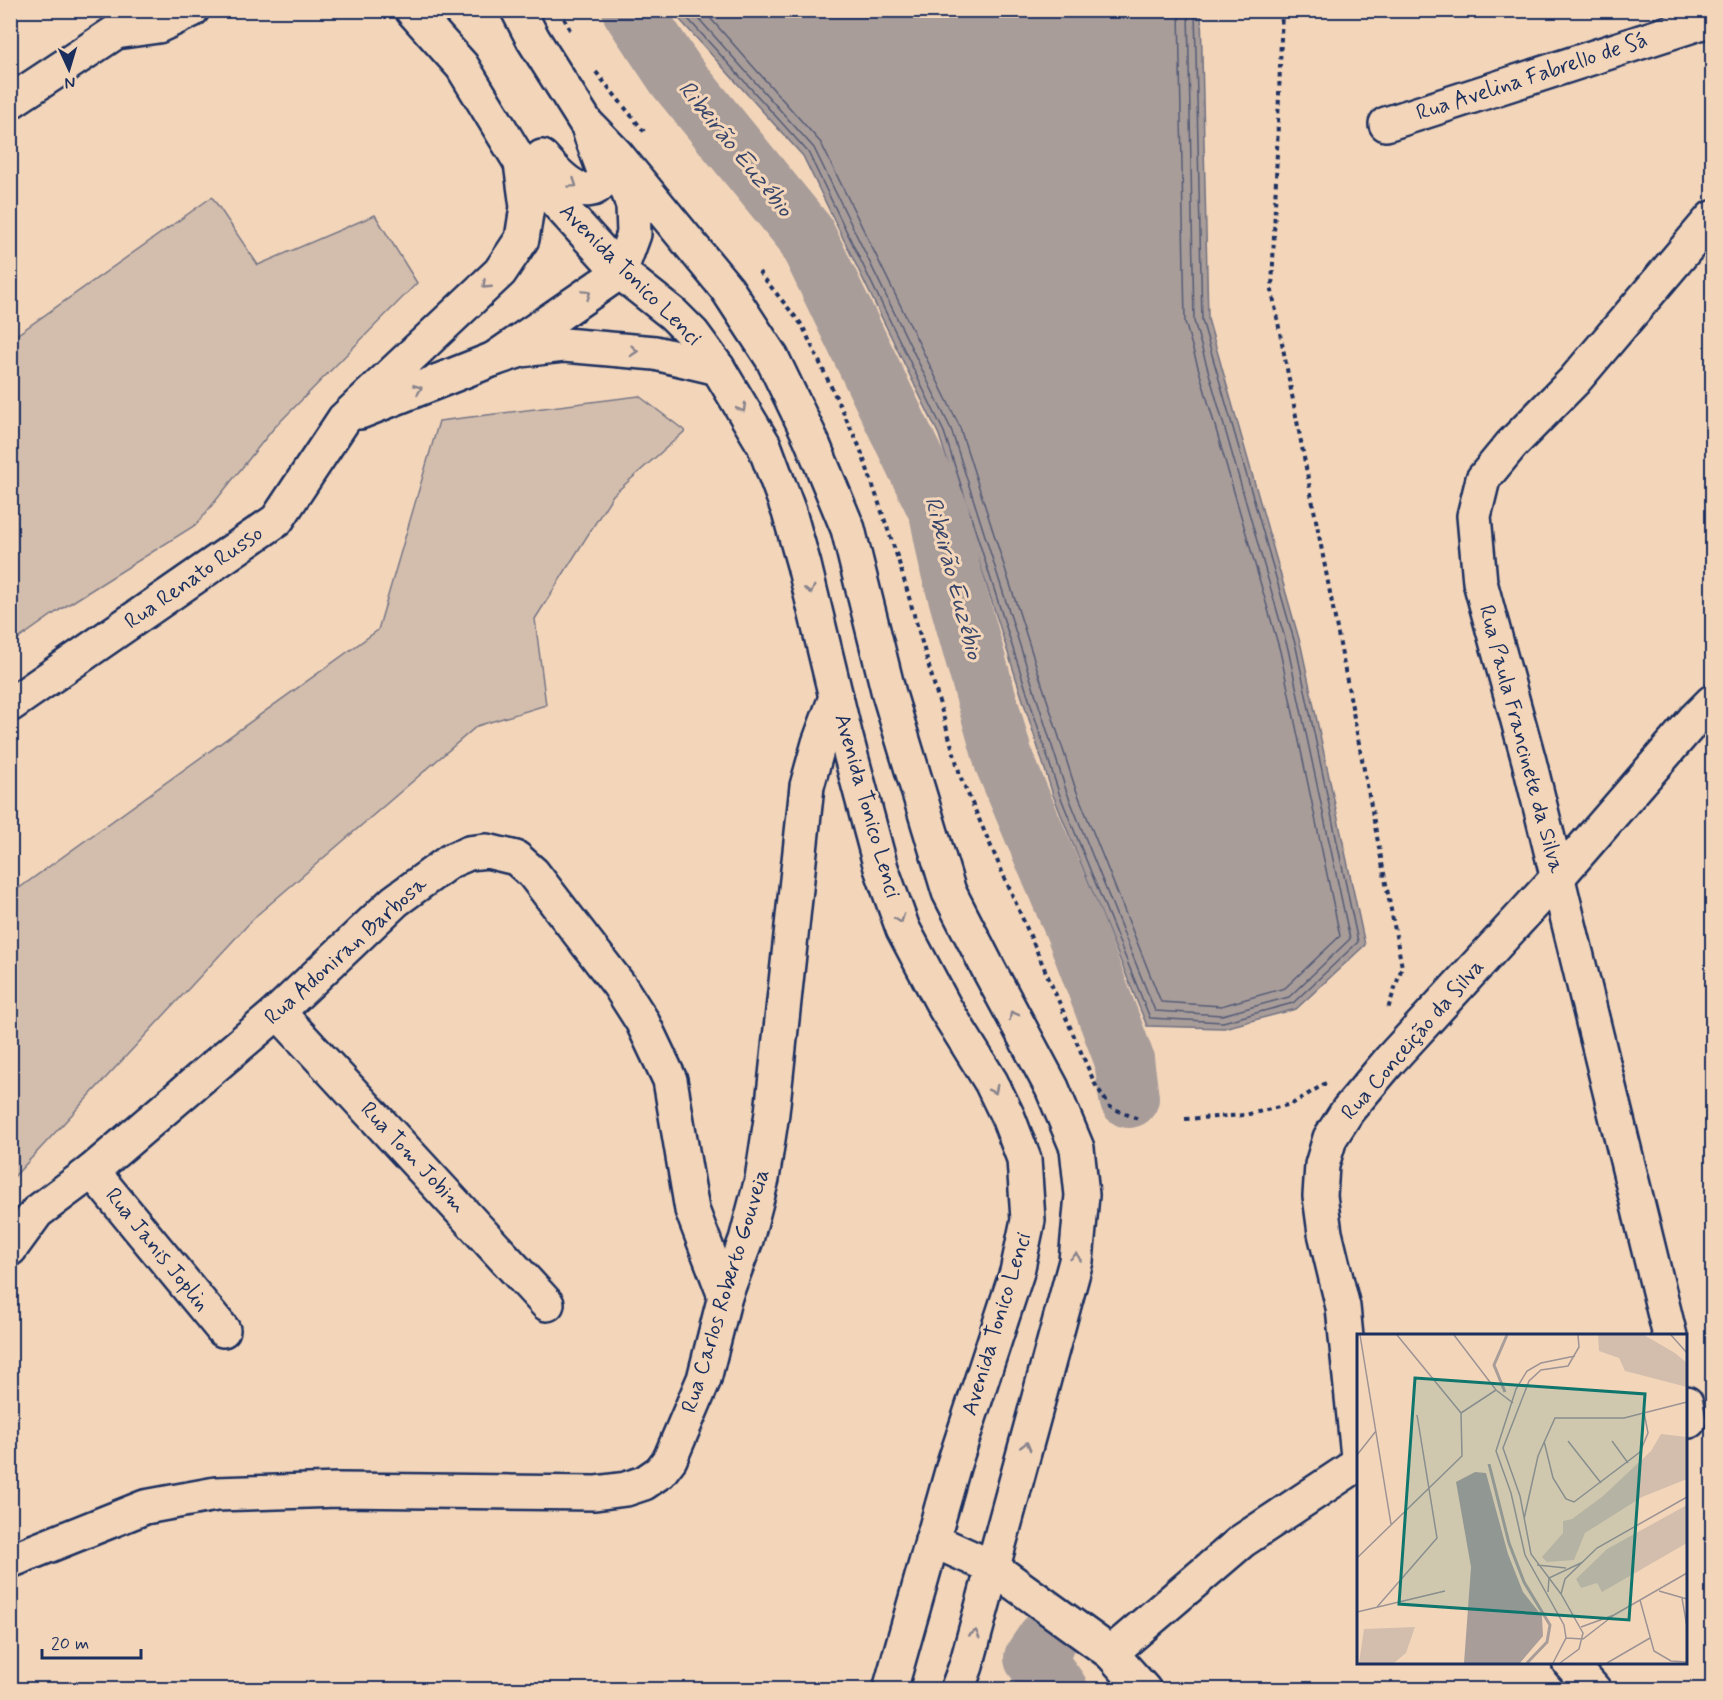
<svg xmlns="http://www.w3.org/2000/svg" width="1723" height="1700" viewBox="0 0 1723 1700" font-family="Mynerve,sans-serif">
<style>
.green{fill:#d3bead;stroke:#777686;stroke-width:1.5}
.water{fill:#a99d9a;stroke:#707182;stroke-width:1.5}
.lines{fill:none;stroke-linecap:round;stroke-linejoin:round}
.shore{stroke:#545b76;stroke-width:1.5}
.river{stroke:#a99d9a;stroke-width:60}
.minor-casing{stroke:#1b2f5e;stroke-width:38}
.tertiary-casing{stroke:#1b2f5e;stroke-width:38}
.secondary-casing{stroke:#1b2f5e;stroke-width:38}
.path{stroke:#1b2f5e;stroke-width:4;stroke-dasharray:4.5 4.5;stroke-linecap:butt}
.minor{stroke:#f3d6ba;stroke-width:33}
.tertiary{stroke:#f3d6ba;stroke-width:33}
.secondary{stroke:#f3d6ba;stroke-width:33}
.oneway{stroke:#87828c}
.labels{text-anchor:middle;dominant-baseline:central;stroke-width:6;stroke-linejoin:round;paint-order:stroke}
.street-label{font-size:22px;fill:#1b2f5e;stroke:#f3d6ba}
.water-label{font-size:24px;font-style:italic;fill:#37456a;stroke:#f3d6ba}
.inset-river{fill:none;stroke:#a99d9a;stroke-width:3}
.inset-road{fill:none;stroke:#9d9395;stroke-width:1.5}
.view{fill:#0f766e;fill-opacity:0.15;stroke:#0f766e;stroke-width:3}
.inset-edge{fill:none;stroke:#1b2f5e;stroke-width:3}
</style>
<rect width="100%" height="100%" fill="#f3d6ba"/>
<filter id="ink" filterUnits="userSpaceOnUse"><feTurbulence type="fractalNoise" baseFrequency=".0167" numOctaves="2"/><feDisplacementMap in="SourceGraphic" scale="12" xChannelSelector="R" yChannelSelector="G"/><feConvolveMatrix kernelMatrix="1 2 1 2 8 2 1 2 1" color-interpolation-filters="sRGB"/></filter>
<g filter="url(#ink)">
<!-- green -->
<g class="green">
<path d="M212 197 258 265 375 215 417 283 273 429 197 524 58 611 11 644V339Z"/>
<path d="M639 396 685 431 613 495 535 619 546 705 477 726 257 915 11 1180V894L378 630 439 421Z"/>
</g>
<!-- water -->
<path class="water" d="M672 11H1201L1208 319 1301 646 1365 945 1296 1009 1224 1028 1147 1026 1053 795 939 435 803 156Z"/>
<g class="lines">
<!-- shore -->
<g class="shore">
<path d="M680 10 808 152 944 432 1059 793 1150 1018 1223 1022 1293 1003 1358 942 1296 647 1202 320 1195 10"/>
<path d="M691 10 814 148 951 429 1066 790 1155 1011 1222 1015 1289 997 1350 939 1288 649 1194 321 1188 10"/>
<path d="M703 10 821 143 959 425 1075 787 1161 1002 1221 1006 1285 988 1340 936 1280 651 1185 322 1179 10"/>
</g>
<!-- river -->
<g class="river">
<path d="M632 10 677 77 805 234 939 512 950 568 1004 761 1075 929 1124 1059 1129 1098"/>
<path d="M1047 1639 1034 1658 1058 1690"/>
</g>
<!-- minor casing -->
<g class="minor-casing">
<g id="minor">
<path d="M10 102 116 32 158 26 192 10"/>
<path d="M1386 124 1712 19"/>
<path d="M278 1012 547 1304"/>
<path d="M92 1171 223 1330"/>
<path d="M10 1249 37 1212 92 1171 278 1012 395 901 450 861 469 853 487 851 516 858 533 873 619 985 642 1021 670 1080 692 1210 725 1296"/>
<path d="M1670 1336 1529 761 1480 582 1474 516 1483 479 1511 445 1574 381 1712 218"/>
<path d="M1686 1403 1689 1421"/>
<path d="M1358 1457 1343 1307 1325 1233 1320 1196 1322 1165 1330 1138 1348 1110 1390 1060 1558 877 1694 720 1712 702"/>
<path d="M932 1540 992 1567 1111 1653 1144 1690"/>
<path d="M10 1561 145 1507 216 1494 339 1490 595 1493 626 1489 644 1483 660 1472 670 1459 704 1379 725 1296 746 1240 762 1179 772 1113 807 786 819 743 836 697"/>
<path d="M1111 1653 1242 1541 1358 1464"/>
<path d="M1569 1662 1594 1690"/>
</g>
</g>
<!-- tertiary casing -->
<g class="tertiary-casing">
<g id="tertiary">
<path d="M360 412 494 359 620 272 634 234 633 206 616 155"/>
<path d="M10 705 277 520 344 419 500 272 522 239 527 207 521 163"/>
</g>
</g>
<!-- secondary casing -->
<g class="secondary-casing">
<g id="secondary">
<path d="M412 10 462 66 521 163 620 272 673 314 693 334 718 368 764 445 789 512 804 565 845 734 881 868 903 929 945 1008 991 1082 1008 1117 1024 1159 1028 1220 1017 1272 954 1464 890 1690"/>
<path d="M518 10 533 39 586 123 616 154 727 289 772 358 810 437 848 529 889 694 949 892 989 970 1052 1088 1077 1148 1082 1195 1076 1261 966 1666 957 1690"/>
<path d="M542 157C557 174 585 207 604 179V171L590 133"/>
<path d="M494 359 521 350 564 345 655 353 718 368"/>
</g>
</g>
<!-- path -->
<g class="path">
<path d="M560 10 570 30"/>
<path d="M1282 10 1272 291 1402 967 1387 1012"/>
<path d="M596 72 646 134"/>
<path d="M759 272 802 325 860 448 898 559 961 778 1095 1084 1110 1107 1138 1119"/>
<path d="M1185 1119 1245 1115 1292 1104 1326 1083"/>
</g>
<!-- minor -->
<use href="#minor" class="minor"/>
<!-- tertiary -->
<use href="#tertiary" class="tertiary"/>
<!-- secondary -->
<use href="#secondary" class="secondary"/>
</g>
<!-- one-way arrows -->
<defs><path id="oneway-chevron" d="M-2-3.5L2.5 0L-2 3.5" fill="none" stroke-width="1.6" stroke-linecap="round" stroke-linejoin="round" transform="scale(1.5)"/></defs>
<g class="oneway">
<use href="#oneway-chevron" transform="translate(573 184) rotate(34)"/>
<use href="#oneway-chevron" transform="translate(486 285) rotate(137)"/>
<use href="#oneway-chevron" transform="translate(587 294) rotate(-35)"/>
<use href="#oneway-chevron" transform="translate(634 351) rotate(5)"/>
<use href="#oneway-chevron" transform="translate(418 389) rotate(-22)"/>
<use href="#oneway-chevron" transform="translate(742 408) rotate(60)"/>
<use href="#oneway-chevron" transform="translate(810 590) rotate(76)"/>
<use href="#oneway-chevron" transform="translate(900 919) rotate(70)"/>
<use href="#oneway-chevron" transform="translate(1013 1015) rotate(-118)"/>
<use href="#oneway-chevron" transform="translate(994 1090) rotate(63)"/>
<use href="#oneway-chevron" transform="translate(1076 1257) rotate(-82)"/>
<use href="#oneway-chevron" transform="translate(1026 1446) rotate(-75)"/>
<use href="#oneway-chevron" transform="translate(975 1634) rotate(-75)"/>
</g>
</g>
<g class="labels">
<!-- street labels -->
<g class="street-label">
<text transform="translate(1532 77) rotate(-18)">Rua Avelina Fabrello de Sá</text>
<text transform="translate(630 275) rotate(45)">Avenida Tonico Lenci</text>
<text transform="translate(194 578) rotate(-35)">Rua Renato Russo</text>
<text transform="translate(1521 739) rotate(75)">Rua Paula Francinete da Silva</text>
<text transform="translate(867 806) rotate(74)">Avenida Tonico Lenci</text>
<text transform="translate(346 951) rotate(-42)">Rua Adoniran Barbosa</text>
<text transform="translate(1413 1040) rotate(-49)">Rua Conceição da Silva</text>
<text transform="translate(413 1158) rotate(47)">Rua Tom Jobim</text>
<text transform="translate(157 1250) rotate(51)">Rua Janis Joplin</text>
<text transform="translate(726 1291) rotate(-73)">Rua Carlos Roberto Gouveia</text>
<text transform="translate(997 1324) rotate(-73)">Avenida Tonico Lenci</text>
</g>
<!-- water labels -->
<g class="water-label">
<text transform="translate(735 149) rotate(51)">Ribeirão Euzébio</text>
<text transform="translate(953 578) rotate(75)">Ribeirão Euzébio</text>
</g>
</g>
<!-- overview -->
<g transform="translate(1357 1334)">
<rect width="330" height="330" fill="#f3d6ba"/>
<path d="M241 1H287L318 19 330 29V53L268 37 262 24 242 17ZM304 100 330 103V145L285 163 228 199 217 226 190 228 185 223 206 199V187L215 185 246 162 294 117ZM330 171V209L245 258 240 249 224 254 219 245 250 215ZM58 293 49 319 37 329H2L7 295Z" fill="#d3bead"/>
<path d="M118 138 129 139 151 220 166 258 185 282 186 302 163 329H107L114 233 99 148Z" fill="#a99d9a"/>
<path class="inset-river" d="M148 58 137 31 150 1M132 130 152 209 167 248 193 291 190 308 170 329"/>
<path class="inset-road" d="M3 1 34 190M40 1 104 79M97 1 139 56 156 69M314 1 330 19M104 79 139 56M187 107 196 144 209 165 217 168 283 118 291 99 287 78M211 107 244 149M255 107 271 129M0 121 19 97M167 185 181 122 198 84H267L330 68M0 224 105 122 104 79M180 231 209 234M302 257 330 265M191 258 192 244 226 228M204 260 208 245 240 214 330 163M325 264 330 293M283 266 297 317 314 327 330 328M20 273 80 204 60 81M0 278 88 257M224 293 257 281 330 239M209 304 226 305 257 281M196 329 209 304 207 291 168 221 154 159 139 117 159 55 170 37 184 29 218 22M203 329 222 315 226 299 204 260 174 220 163 162 146 114 172 47 184 36 211 32 222 13 221 1M250 329 293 304"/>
<path class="view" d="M58 44 288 60 272 286 42 270Z"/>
<rect width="330" height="330" class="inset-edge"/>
</g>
<!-- margin -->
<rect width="1723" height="1700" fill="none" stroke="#f3d6ba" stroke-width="36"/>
<rect x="18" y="18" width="1687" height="1664" fill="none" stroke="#1b2f5e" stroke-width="2" filter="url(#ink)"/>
<!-- north arrow -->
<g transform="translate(69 69) rotate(176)" stroke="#f3d6ba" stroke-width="4.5" paint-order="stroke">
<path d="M0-4.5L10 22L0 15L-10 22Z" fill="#1b2f5e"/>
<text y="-9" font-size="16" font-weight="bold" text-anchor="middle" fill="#1b2f5e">N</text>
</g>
<!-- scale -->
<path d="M42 1649v9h99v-9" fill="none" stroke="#1b2f5e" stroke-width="3"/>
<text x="51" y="1649" font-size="18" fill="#1b2f5e" stroke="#f3d6ba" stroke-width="4.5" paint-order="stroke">20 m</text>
</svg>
